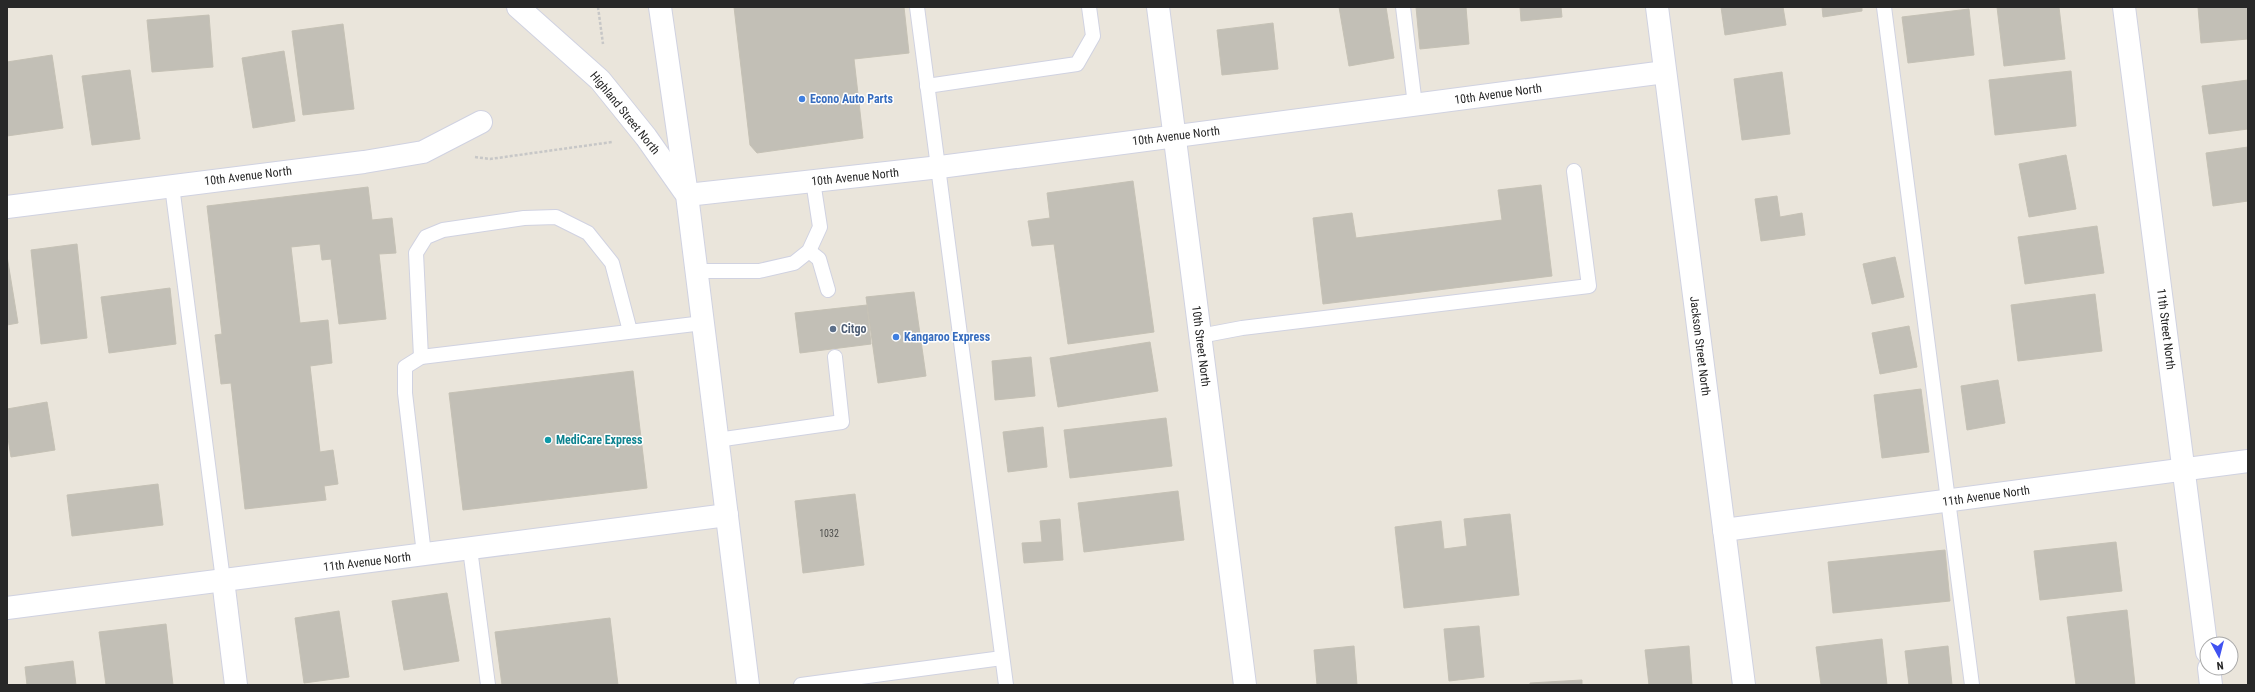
<svg xmlns="http://www.w3.org/2000/svg" width="2255" height="692" viewBox="0 0 2255 692" font-family="'Roboto Condensed',sans-serif">
<style>
.building{fill:#c2bfb6;stroke:#c5c1b5}
.lines{fill:none;stroke-linecap:round;stroke-linejoin:round}
.service-casing{stroke:#d0d2e1;stroke-width:16}
.minor-casing{stroke:#d0d2e1;stroke-width:24}
.secondary-casing{stroke:#d0d2e1;stroke-width:24}
.path{stroke:#c7c7c7;stroke-width:2.5;stroke-dasharray:3 2;stroke-linecap:butt}
.service{stroke:#fff;stroke-width:14}
.minor{stroke:#fff;stroke-width:22}
.secondary{stroke:#fff;stroke-width:22}
.shop-dot{fill:#3f7fe0;stroke:#fff;stroke-width:1.5}
.service-dot{fill:#5c6f8a;stroke:#fff;stroke-width:1.5}
.culture-dot{fill:#0f9aa8;stroke:#fff;stroke-width:1.5}
.labels{text-anchor:middle;dominant-baseline:central;stroke-width:3;stroke-linejoin:round;paint-order:stroke}
.number-label{font-size:10px;fill:#4e4e4c}
.street-label{font-size:12px;fill:#282828;stroke:#fff}
.shop-label{font-size:12px;font-weight:bold;fill:#366cbe;stroke:#fff;text-anchor:start}
.service-label{font-size:12px;font-weight:bold;fill:#4e5e75;stroke:#fff;text-anchor:start}
.culture-label{font-size:12px;font-weight:bold;fill:#0d838f;stroke:#fff;text-anchor:start}
</style>
<rect width="100%" height="100%" fill="#eae5db"/>
<!-- building -->
<g class="building">
<path d="M734 7H904L909 53 854 59 863 138 757 153 750 145Z"/>
<path d="M1339 7H1386L1394 58 1349 66Z"/>
<path d="M1416 7H1466L1469 44 1420 49Z"/>
<path d="M1520 7H1561L1562 17 1521 21Z"/>
<path d="M1721 7H1783L1786 25 1725 35Z"/>
<path d="M1822 7H1862V11L1823 17Z"/>
<path d="M1997 7H2059L2065 59 2004 66Z"/>
<path d="M2198 7H2248V39L2201 43Z"/>
<path d="M1969 9 1974 55 1908 63 1902 17Z"/>
<path d="M209 15 213 67 152 72 147 20Z"/>
<path d="M1273 23 1278 69 1222 75 1217 30Z"/>
<path d="M343 24 354 109 303 115 292 31Z"/>
<path d="M284 51 295 121 253 128 242 58Z"/>
<path d="M52 55 63 128 7 136V62Z"/>
<path d="M130 70 140 139 92 145 82 76Z"/>
<path d="M2071 71 2076 126 1995 135 1989 80Z"/>
<path d="M1782 72 1790 134 1742 140 1734 79Z"/>
<path d="M2248 80V129L2209 134 2202 86Z"/>
<path d="M2248 147V201L2213 206 2206 153Z"/>
<path d="M2066 155 2076 209 2029 217 2019 164Z"/>
<path d="M1133 181 1154 332 1068 344 1054 244 1032 246 1028 221 1050 218 1047 193Z"/>
<path d="M1541 185 1552 276 1323 304 1313 218 1352 213 1356 238 1502 220 1498 190Z"/>
<path d="M368 187 372 220 392 218 396 253 379 254 386 319 339 324 331 259 322 260 320 244 291 247 300 323 328 320 332 363 310 366 320 452 333 450 338 484 324 486 326 500 245 509 231 383 221 384 215 335 222 334 207 206Z"/>
<path d="M1777 196 1780 217 1802 213 1805 235 1761 241 1755 199Z"/>
<path d="M2097 226 2104 273 2025 284 2018 237Z"/>
<path d="M77 244 87 338 41 344 31 250Z"/>
<path d="M7 256 18 323 7 325Z"/>
<path d="M1895 257 1904 297 1872 304 1863 264Z"/>
<path d="M170 288 176 344 109 353 101 297Z"/>
<path d="M914 292 926 376 878 383 866 297Z"/>
<path d="M2095 294 2102 351 2018 361 2011 305Z"/>
<path d="M867 305 871 344 800 353 795 313Z"/>
<path d="M1909 326 1917 367 1880 374 1872 333Z"/>
<path d="M1150 342 1158 391 1058 407 1050 358Z"/>
<path d="M1031 357 1035 396 995 400 992 361Z"/>
<path d="M633 371 647 488 463 510 449 393Z"/>
<path d="M1998 380 2005 423 1967 430 1961 386Z"/>
<path d="M1921 389 1929 452 1882 458 1874 395Z"/>
<path d="M47 402 55 450 11 457 7 432V409Z"/>
<path d="M1166 418 1172 466 1070 478 1064 430Z"/>
<path d="M1043 427 1047 467 1008 472 1003 432Z"/>
<path d="M158 484 163 525 72 536 67 495Z"/>
<path d="M1178 491 1184 540 1084 552 1078 503Z"/>
<path d="M855 494 864 565 803 573 795 501Z"/>
<path d="M1510 514 1519 595 1404 608 1395 527 1441 521 1444 549 1467 546 1464 519Z"/>
<path d="M1060 519 1063 560 1024 563 1022 543 1042 542 1040 521Z"/>
<path d="M2116 542 2122 591 2040 600 2034 551Z"/>
<path d="M1945 550 1950 601 1833 613 1828 562Z"/>
<path d="M447 593 459 661 404 670 392 601Z"/>
<path d="M2127 610 2135 685H2076L2067 617Z"/>
<path d="M339 611 349 677 304 683 295 618Z"/>
<path d="M610 618 618 685H502L495 632Z"/>
<path d="M166 624 173 685H106L99 632Z"/>
<path d="M1479 626 1484 677 1449 681 1444 629Z"/>
<path d="M1882 639 1887 685H1821L1816 647Z"/>
<path d="M1354 646 1357 685H1317L1314 650Z"/>
<path d="M1689 646 1692 685H1649L1645 650Z"/>
<path d="M1948 646 1952 685H1909L1905 651Z"/>
<path d="M73 661 76 685H27L25 667Z"/>
<path d="M1582 680V685H1530V683Z"/>
</g>
<g class="lines">
<!-- service casing -->
<g class="service-casing">
<g id="service">
<path d="M917 7 1006 685"/>
<path d="M1403 7 1415 105"/>
<path d="M1884 7 1972 685"/>
<path d="M927 86 1077 64 1093 36 1089 7"/>
<path d="M172 186 223 580"/>
<path d="M809 251 819 259 828 290"/>
<path d="M696 271H759L794 263 809 251 820 227 813 181"/>
<path d="M1200 336 1242 328 1589 286 1574 171"/>
<path d="M421 357 416 253 426 237 443 230 524 218 556 217 588 233 612 263 630 331"/>
<path d="M717 440 842 422 835 357"/>
<path d="M470 549 488 685"/>
<path d="M424 554 405 393V367L421 357 703 323"/>
<path d="M801 685 1002 658"/>
</g>
</g>
<!-- minor casing -->
<g class="minor-casing">
<g id="minor">
<path d="M1158 7 1245 685"/>
<path d="M1657 7 1744 685"/>
<path d="M2124 7 2207 652"/>
<path d="M687 195 940 167 1665 72"/>
<path d="M7 207 364 162 423 152 481 122"/>
<path d="M1724 530 2248 461"/>
<path d="M223 580 236 685"/>
<path d="M7 608 727 515"/>
<path d="M2209 668 2211 685"/>
</g>
</g>
<!-- secondary casing -->
<g class="secondary-casing">
<g id="secondary">
<path d="M518 7 600 80 646 137 684 191"/>
<path d="M660 7 687 195 748 685"/>
</g>
</g>
<!-- path -->
<g class="path">
<path d="M598 7 603 44"/>
<path d="M475 157 490 159 612 142"/>
</g>
<!-- service -->
<use href="#service" class="service"/>
<!-- minor -->
<use href="#minor" class="minor"/>
<!-- secondary -->
<use href="#secondary" class="secondary"/>
</g>
<!-- markers -->
<g class="shop-dot">
<circle cx="802" cy="99" r="4"/>
<circle cx="896" cy="337" r="4"/>
</g>
<circle class="service-dot" cx="833" cy="329" r="4"/>
<circle class="culture-dot" cx="548" cy="440" r="4"/>
<g class="labels">
<!-- number labels -->
<g class="number-label">
<text x="829" y="533">1032</text>
</g>
<!-- street labels -->
<g class="street-label">
<text transform="translate(1498 94) rotate(-8)">10th Avenue North</text>
<text transform="translate(625 113) rotate(51)">Highland Street North</text>
<text transform="translate(1176 136) rotate(-7)">10th Avenue North</text>
<text transform="translate(248 176) rotate(-7)">10th Avenue North</text>
<text transform="translate(855 177) rotate(-6)">10th Avenue North</text>
<text transform="translate(2166 329) rotate(83)">11th Street North</text>
<text transform="translate(1201 346) rotate(83)">10th Street North</text>
<text transform="translate(1700 346) rotate(83)">Jackson Street North</text>
<text transform="translate(1986 496) rotate(-8)">11th Avenue North</text>
<text transform="translate(367 562) rotate(-7)">11th Avenue North</text>
</g>
<!-- shop labels -->
<g class="shop-label">
<text x="810" y="99">Econo Auto Parts</text>
<text x="904" y="337">Kangaroo Express</text>
</g>
<!-- service labels -->
<g class="service-label">
<text x="841" y="329">Citgo</text>
</g>
<!-- culture labels -->
<g class="culture-label">
<text x="556" y="440">MediCare Express</text>
</g>
</g>
<!-- border -->
<rect width="2255" height="692" fill="none" stroke="#282828" stroke-width="16"/>
<!-- north arrow -->
<g transform="translate(2219 656) rotate(173)"><circle r="19" fill="#ffffff" stroke="#a9a9a9"/>
<path d="M0-3L7 15L0 10L-7 15Z" fill="#4052f1"/>
<text y="-6" font-size="11" font-weight="bold" text-anchor="middle" fill="#282828">N</text>
</g>
</svg>
